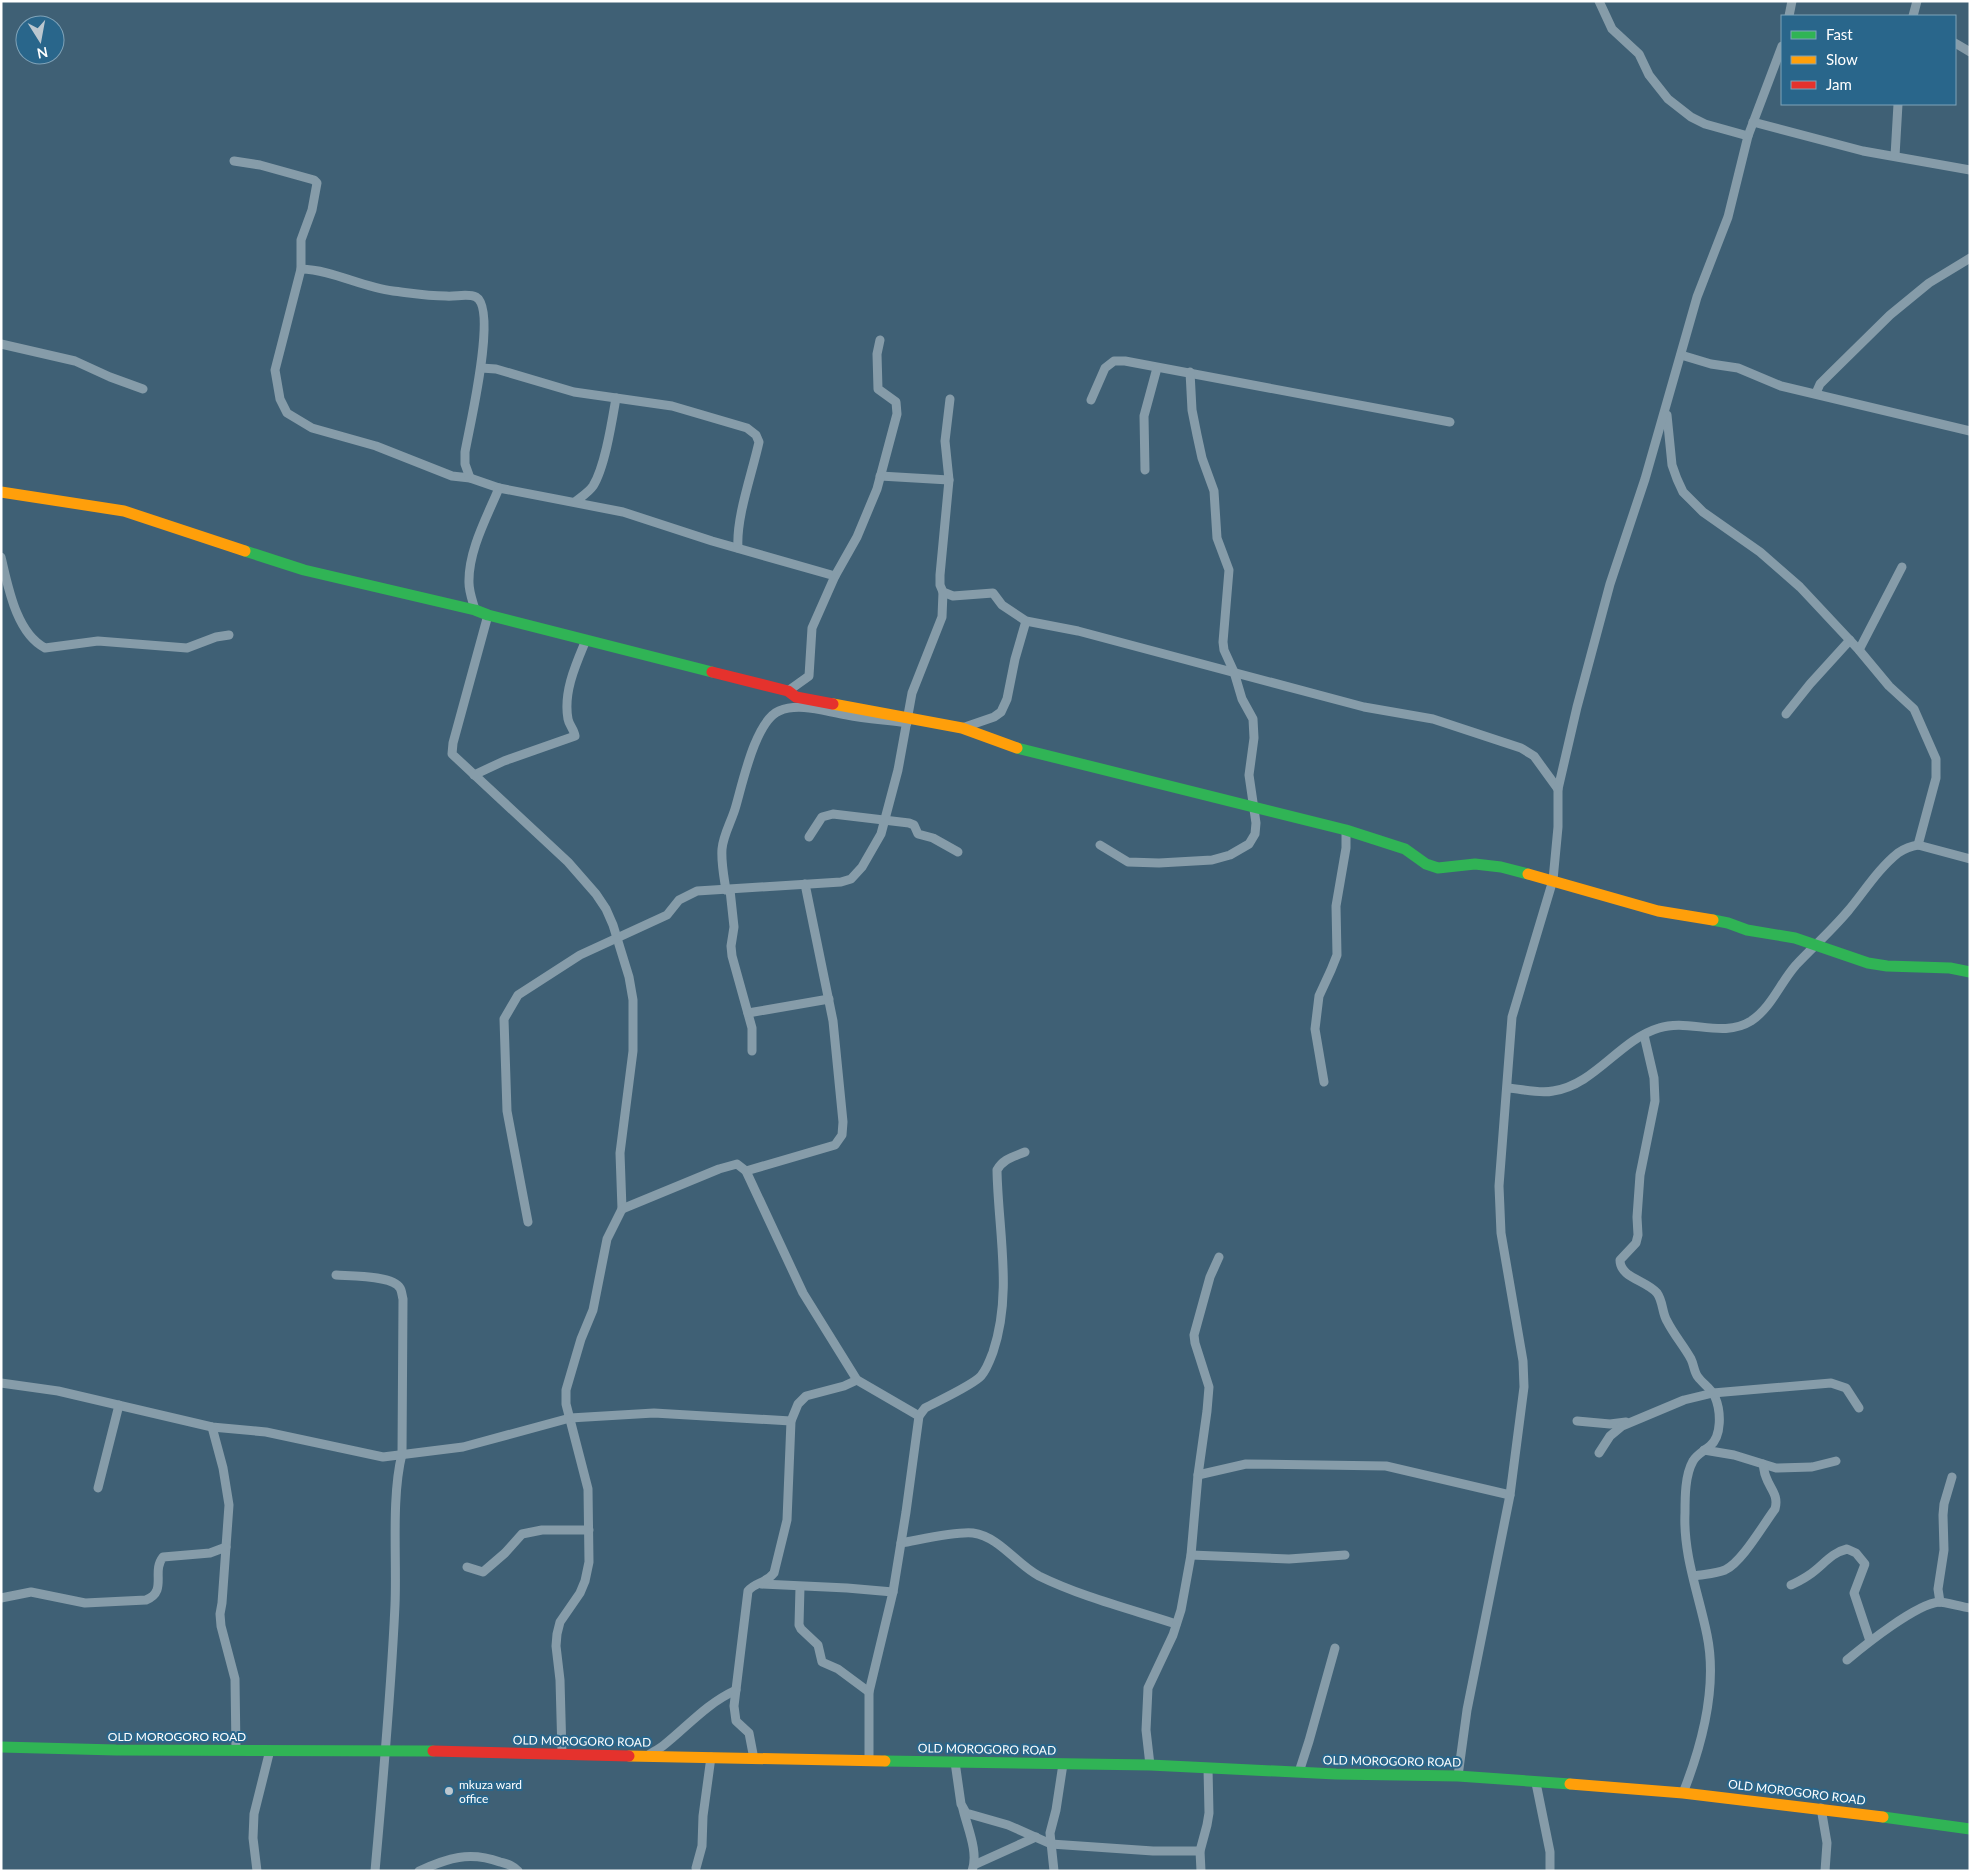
<svg xmlns="http://www.w3.org/2000/svg" width="1971" height="1872" viewBox="0 0 1971 1872" font-family="Lato,sans-serif">
<style>
.lines{fill:none;stroke-linecap:round;stroke-linejoin:round}
.street{stroke:#869ca9;stroke-width:9}
.fast{stroke:#30b455;stroke-width:11}
.slow{stroke:#ff9f0a;stroke-width:11}
.jam{stroke:#e5322d;stroke-width:11}
.poi-dot{fill:#bcc7cf;stroke:#29668b;stroke-width:2}
.labels{text-anchor:middle;dominant-baseline:central;stroke-width:4;stroke-linejoin:round;paint-order:stroke}
.street-label{font-size:12px;fill:#fff;stroke:#29668b}
.poi-label{font-size:12px;fill:#fff;stroke:#29668b;text-anchor:start}
</style>
<rect width="100%" height="100%" fill="#3f6075"/>
<g class="lines">
<!-- street -->
<g class="street">
<path d="M1599 1 1612 29 1639 54 1649 75 1668 99 1691 117 1705 124 1748 136"/>
<path d="M1789 16 1792 1"/>
<path d="M1913 16 1917 1"/>
<path d="M1955 43 1970 52"/>
<path d="M1753 122 1863 151 1970 170"/>
<path d="M1895 156 1898 104"/>
<path d="M234 161 260 165 314 180 317 183 312 210 301 240V269L275 370 280 399 287 413 312 428 376 446 452 476 470 478 499 488 623 512 712 541 835 576"/>
<path d="M301 269C333 270 361 287 393 291 410 293 428 296 446 296 455 297 468 293 476 297 498 309 469 428 465 452V464L470 478"/>
<path d="M1 344 75 361 110 377 143 389"/>
<path d="M1681 355 1711 364 1738 368 1781 386 1970 431"/>
<path d="M481 368 496 369 574 392 672 406 747 428 756 435 759 442C752 474 736 517 738 548"/>
<path d="M1816 393 1820 384 1829 375 1890 315 1929 283 1970 258"/>
<path d="M950 399 945 441 949 480 940 575V585L943 592 953 596 993 593 1002 605 1026 621 1078 631 1364 707 1433 719 1521 748 1534 756 1558 789"/>
<path d="M1091 400 1105 368 1114 361H1125L1450 422"/>
<path d="M1667 415 1672 465 1677 479 1683 492 1703 512 1760 552 1800 587 1859 650 1889 686 1914 709 1936 759V778L1918 845"/>
<path d="M1145 470 1144 416 1157 368"/>
<path d="M880 476 949 480"/>
<path d="M575 502C581 497 589 492 593 486 605 467 612 421 616 398"/>
<path d="M1 557C8 586 16 633 45 648L98 641 187 648 216 637 229 635"/>
<path d="M475 610C473 602 469 592 469 583 468 551 487 517 499 488"/>
<path d="M488 615 453 743 452 754 568 862 596 894 606 909 613 925 629 977 633 1000V1051L620 1153 622 1209 607 1239 593 1310 581 1339 566 1390V1404L588 1489 589 1562 585 1581 580 1593 560 1622 557 1634 556 1646 560 1680 562 1754"/>
<path d="M1859 650 1902 567"/>
<path d="M788 691 809 676 812 628 835 576 857 537 877 489 897 414 896 402 878 389 877 354 880 340"/>
<path d="M1786 714 1810 684 1850 640"/>
<path d="M962 728 994 717 1001 712 1007 699 1015 659 1026 621"/>
<path d="M474 775 504 761 575 736C574 729 569 725 568 719 563 692 576 664 586 640"/>
<path d="M809 837 822 817 833 814 909 823 914 825 918 834 933 838 958 852"/>
<path d="M1100 845 1128 862 1159 863 1212 860 1230 855 1249 844 1255 834 1256 823 1249 775 1254 738 1253 719 1242 699 1234 672 1224 650 1223 642 1229 570 1217 538 1214 491 1202 458 1197 435 1192 410 1190 372"/>
<path d="M726 890C724 877 721 863 722 849 723 836 731 822 735 809 742 786 755 721 779 711 800 702 826 712 847 715 866 719 887 720 907 723"/>
<path d="M730 890 734 927 731 946 732 956 752 1028V1051"/>
<path d="M748 1013 829 999"/>
<path d="M1644 1035 1654 1078 1655 1101 1640 1175 1637 1217 1638 1235 1636 1243 1620 1260C1620 1278 1646 1280 1657 1293 1663 1301 1662 1313 1667 1321 1674 1335 1684 1346 1691 1359 1694 1365 1694 1372 1698 1377 1703 1384 1711 1388 1715 1397 1721 1411 1722 1436 1710 1446 1704 1451 1696 1455 1693 1461 1685 1475 1685 1497 1685 1513 1683 1555 1699 1595 1707 1635 1718 1688 1702 1745 1683 1793"/>
<path d="M1324 1082 1315 1029 1319 996 1331 970 1337 955 1336 906 1346 848V830"/>
<path d="M1508 1088C1522 1089 1539 1094 1553 1091 1595 1085 1619 1040 1659 1028 1689 1018 1722 1039 1751 1021 1772 1007 1780 983 1796 965 1813 947 1832 930 1848 911 1864 892 1878 869 1898 853 1904 849 1911 846 1918 845L1970 859"/>
<path d="M746 1171 835 1145 842 1135 843 1122 833 1021 805 884"/>
<path d="M622 1209 719 1169 737 1164 746 1171 803 1293 857 1380 919 1416"/>
<path d="M528 1222 507 1111 504 1019 518 995 580 955 667 915 679 900 697 891 841 882 851 879 862 867 881 834 898 770 912 693 942 617 943 592"/>
<path d="M336 1275C350 1276 393 1275 400 1288 402 1291 402 1296 403 1299L402 1454C391 1498 397 1559 395 1605 391 1694 383 1782 375 1871"/>
<path d="M1 1383 58 1391 212 1427 266 1432 383 1457 463 1447 570 1418 654 1413 791 1421"/>
<path d="M1577 1421 1610 1424 1626 1422"/>
<path d="M212 1427 223 1468 229 1505 222 1603 220 1614 221 1626 235 1679 236 1750"/>
<path d="M1704 1450 1734 1455 1776 1468 1812 1467 1836 1461"/>
<path d="M1599 1453 1610 1436 1622 1426 1684 1400 1713 1393 1831 1383 1846 1388 1859 1408"/>
<path d="M1198 1475 1246 1464 1386 1466 1510 1495"/>
<path d="M98 1488 119 1405"/>
<path d="M901 1543C919 1540 956 1531 973 1533 1000 1537 1016 1564 1039 1576 1082 1597 1130 1609 1176 1624"/>
<path d="M1191 1555 1289 1559 1345 1555"/>
<path d="M467 1567 483 1572 505 1553 522 1534 542 1530H589"/>
<path d="M1694 1576C1704 1574 1715 1574 1725 1570 1742 1562 1763 1525 1775 1509 1779 1495 1770 1489 1766 1477 1764 1473 1764 1468 1763 1464"/>
<path d="M761 1584 847 1588 893 1592"/>
<path d="M1791 1585C1797 1582 1804 1579 1809 1575 1823 1566 1830 1553 1847 1549L1856 1553 1865 1564 1854 1593 1870 1641"/>
<path d="M800 1587 799 1625 801 1629 818 1645 822 1662 838 1669 869 1692"/>
<path d="M1 1598 31 1592 85 1603 146 1600C168 1591 151 1572 163 1557L210 1553 226 1547"/>
<path d="M1940 1602 1938 1589 1944 1550 1943 1515 1944 1504 1952 1477"/>
<path d="M1847 1660C1865 1645 1916 1604 1939 1602 1945 1602 1962 1607 1970 1608"/>
<path d="M647 1756C653 1752 659 1749 664 1745 689 1725 706 1704 736 1690"/>
<path d="M754 1759 749 1733 736 1721 734 1706 748 1591C755 1582 765 1584 774 1573L787 1520 791 1421 798 1404 806 1396 844 1386 857 1380"/>
<path d="M869 1761V1692L893 1592 906 1512 919 1416 925 1408C938 1401 973 1385 981 1376 987 1369 990 1360 993 1352 1013 1293 998 1230 997 1170 1003 1159 1013 1157 1025 1152"/>
<path d="M955 1762 961 1804 966 1813 1008 1825 1051 1844 1153 1851H1200"/>
<path d="M1150 1765 1146 1730 1148 1688 1173 1635 1181 1610 1191 1555 1198 1475 1207 1411 1209 1387 1195 1343 1194 1335 1210 1277 1219 1257"/>
<path d="M1299 1772 1309 1741 1335 1648"/>
<path d="M1458 1776 1467 1710 1510 1495 1524 1387 1523 1361 1501 1233 1499 1186 1512 1017 1553 880 1558 827V789L1577 707 1610 584 1645 479 1697 297 1728 217 1748 136 1782 46"/>
<path d="M1536 1783 1550 1852V1871"/>
<path d="M1821 1808 1827 1843 1825 1871"/>
<path d="M963 1809C967 1827 979 1852 972 1871"/>
<path d="M974 1865 1036 1837"/>
<path d="M696 1868 702 1846 703 1816 711 1757"/>
<path d="M257 1871 253 1838 254 1814 270 1750"/>
<path d="M419 1871C448 1858 469 1851 500 1862 507 1864 513 1865 518 1871"/>
<path d="M1054 1871 1050 1833 1056 1810 1063 1764"/>
<path d="M1201 1871 1200 1851 1207 1825 1209 1813 1208 1768"/>
</g>
<!-- fast -->
<g class="fast">
<path d="M245 551 304 570 475 610 488 615 712 672"/>
<path d="M1017 748 1346 830 1405 849 1426 864 1438 868 1475 864 1501 867 1528 874"/>
<path d="M1713 920 1728 923 1747 930 1795 938 1868 963 1887 966 1950 968 1970 972"/>
<path d="M1 1747 116 1750 433 1751"/>
<path d="M885 1761 1150 1765 1336 1774 1458 1776 1570 1784"/>
<path d="M1883 1817 1970 1829"/>
</g>
<!-- slow -->
<g class="slow">
<path d="M1 492 124 511 245 551"/>
<path d="M833 704 962 728 1017 748"/>
<path d="M1528 874 1658 911 1713 920"/>
<path d="M629 1756 885 1761"/>
<path d="M1570 1784 1683 1793 1883 1817"/>
</g>
<!-- jam -->
<g class="jam">
<path d="M712 672 788 691 796 697 833 704"/>
<path d="M433 1751 629 1756"/>
</g>
</g>
<!-- markers -->
<circle class="poi-dot" cx="449" cy="1791" r="5"/>
<g class="labels">
<!-- street labels -->
<g class="street-label">
<text x="177" y="1736">OLD MOROGORO ROAD</text>
<text transform="translate(582 1741) rotate(1)">OLD MOROGORO ROAD</text>
<text transform="translate(987 1749) rotate(1)">OLD MOROGORO ROAD</text>
<text transform="translate(1392 1761) rotate(1)">OLD MOROGORO ROAD</text>
<text transform="translate(1797 1792) rotate(7)">OLD MOROGORO ROAD</text>
</g>
<!-- poi labels -->
<g class="poi-label">
<text x="459" y="1784">mkuza ward<tspan x="459" dy="14">office</tspan></text>
</g>
</g>
<!-- border -->
<rect width="1971" height="1872" fill="none" stroke="#ffffff" stroke-width="5"/>
<!-- legend -->
<rect x="1781" y="15" width="175" height="90" fill="#29668b" stroke="#7fa3b9"/>
<rect x="1791" y="31" width="25" height="8" fill="#30b455" stroke="#7fa3b9"/>
<text x="1826" y="40" font-size="15" fill="#ffffff">Fast</text>
<rect x="1791" y="56" width="25" height="8" fill="#ff9f0a" stroke="#7fa3b9"/>
<text x="1826" y="65" font-size="15" fill="#ffffff">Slow</text>
<rect x="1791" y="81" width="25" height="8" fill="#e5322d" stroke="#7fa3b9"/>
<text x="1826" y="90" font-size="15" fill="#ffffff">Jam</text>
<!-- north arrow -->
<g transform="translate(40 40) rotate(169)"><circle r="24" fill="#29668b" stroke="#7fa3b9"/>
<path d="M0-4L9 19L0 12L-9 19Z" fill="#bcc7cf"/>
<text y="-8" font-size="14" font-weight="bold" text-anchor="middle" fill="#ffffff">N</text>
</g>
</svg>
